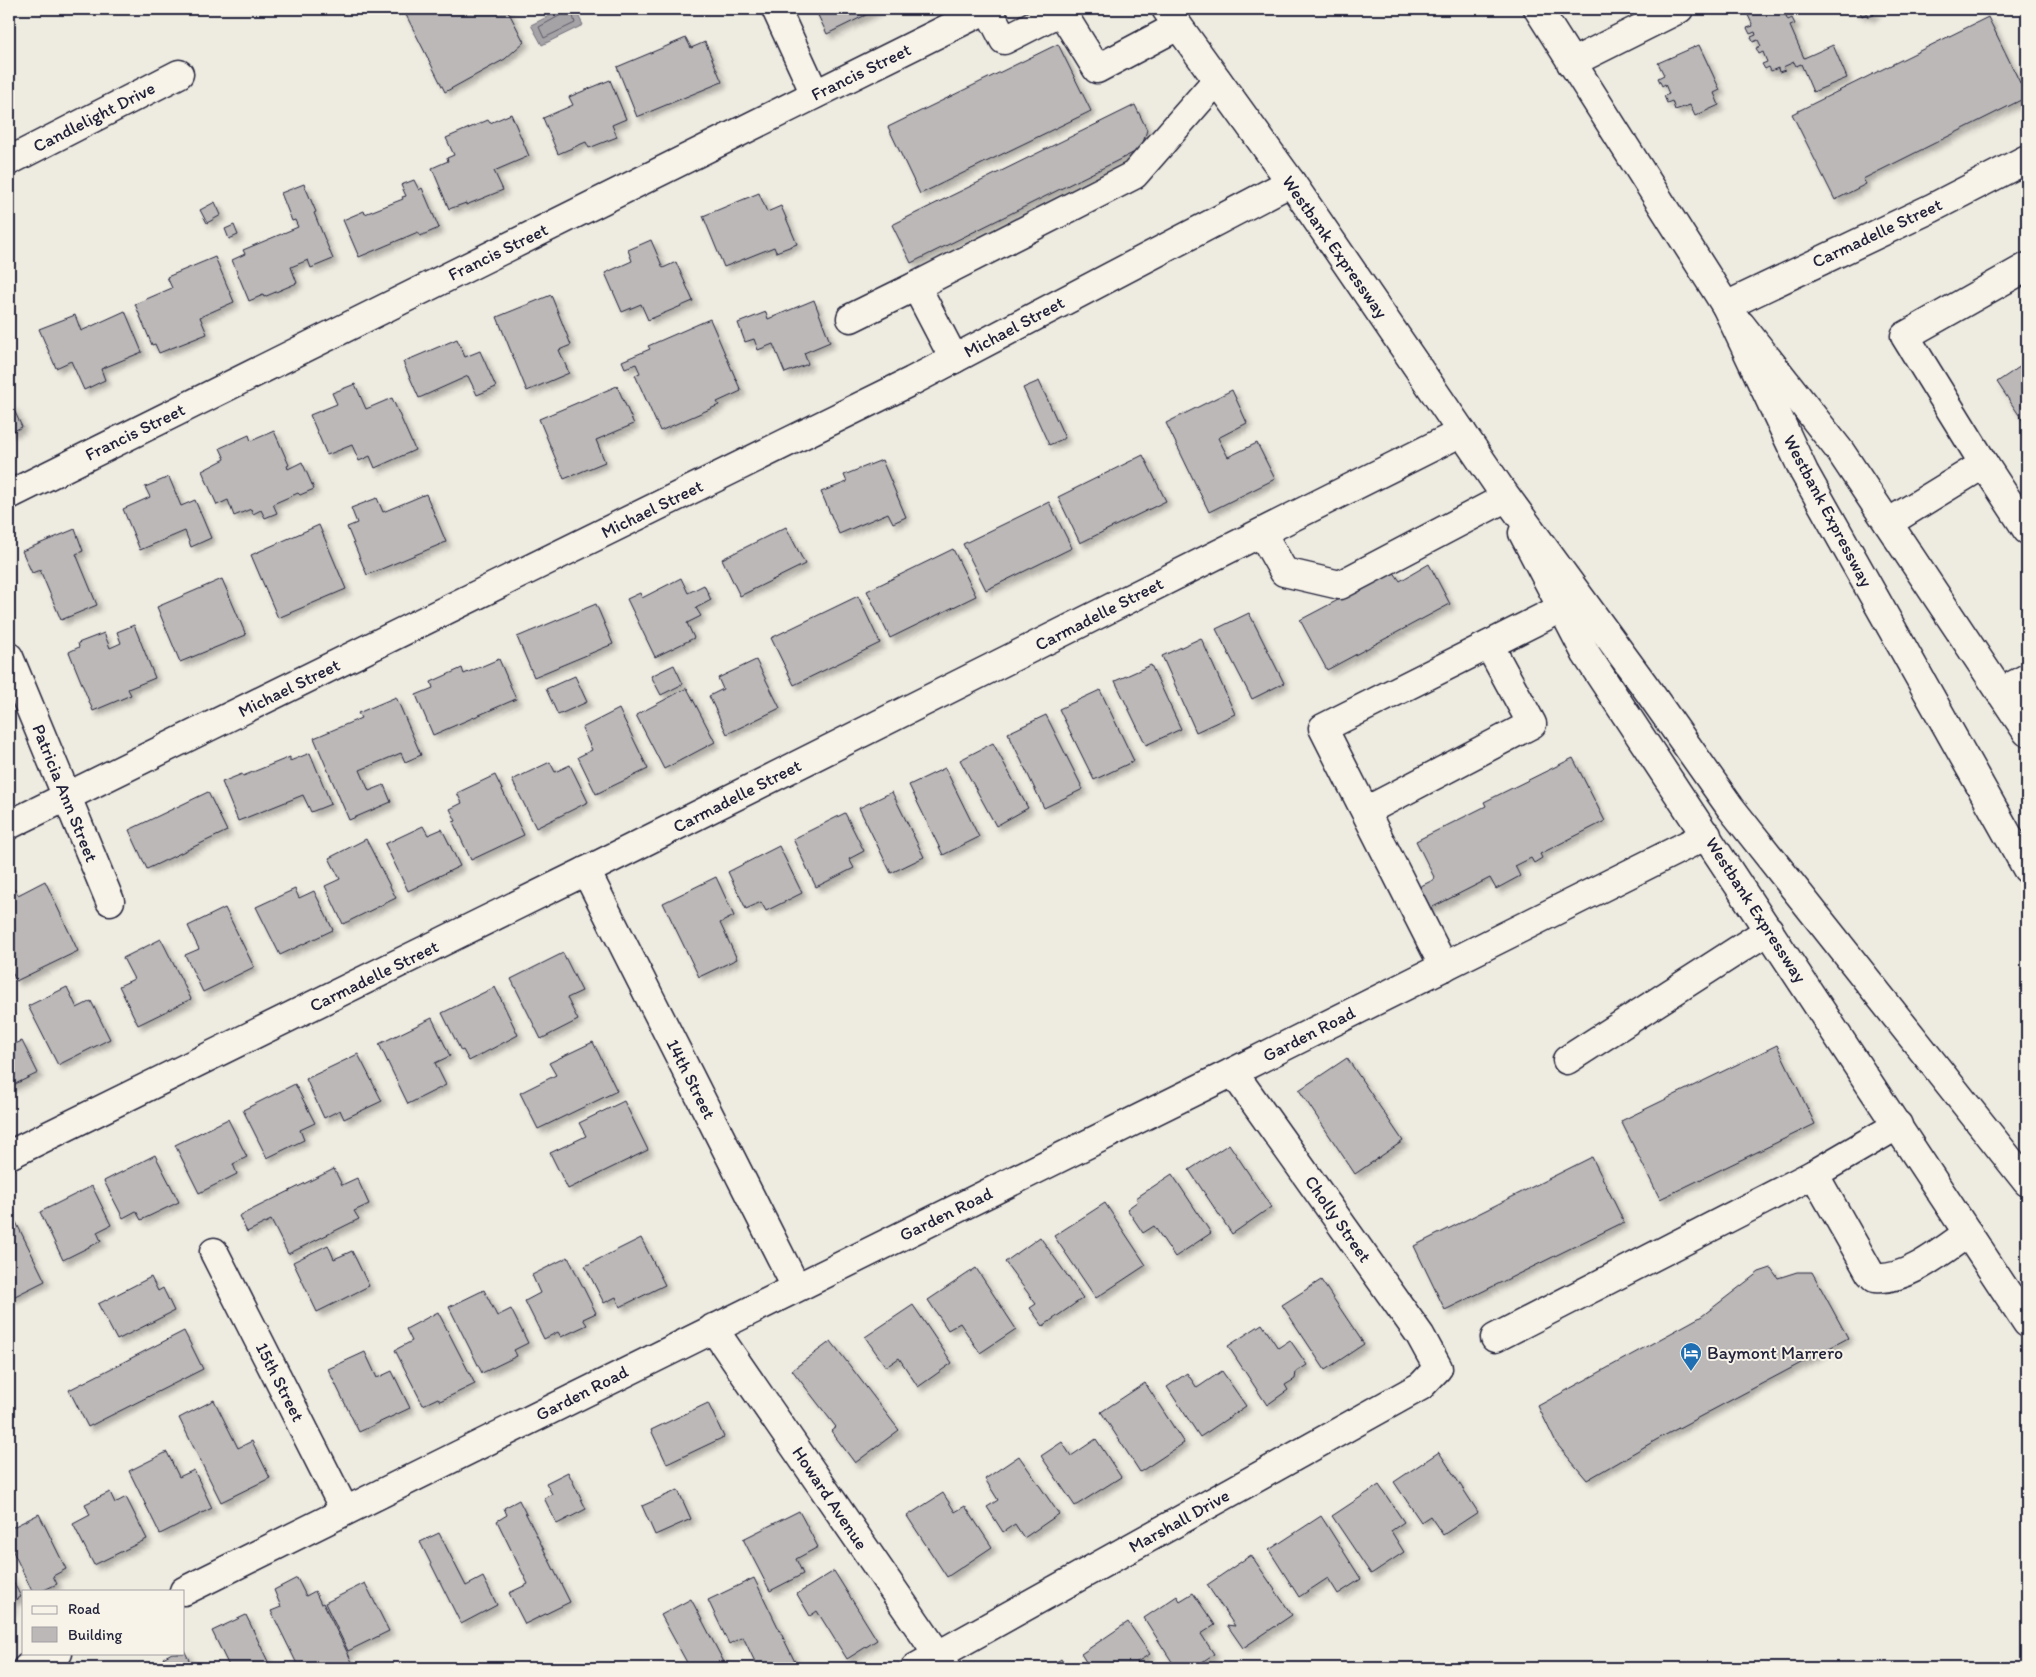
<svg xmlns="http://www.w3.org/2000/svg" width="2036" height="1677" viewBox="0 0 2036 1677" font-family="Itim,sans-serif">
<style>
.water{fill:#a6a3a6;stroke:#716f7b}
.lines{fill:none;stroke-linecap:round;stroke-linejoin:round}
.shore{stroke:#575666;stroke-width:1}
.building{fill:#bbb8b7;stroke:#22223b;filter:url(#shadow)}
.minor-casing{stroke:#22223b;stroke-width:31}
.major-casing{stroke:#22223b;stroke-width:31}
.highway-casing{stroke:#22223b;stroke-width:31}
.minor{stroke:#f7f3e8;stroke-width:28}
.major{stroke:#f7f3e8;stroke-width:28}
.highway{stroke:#f7f3e8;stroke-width:28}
.labels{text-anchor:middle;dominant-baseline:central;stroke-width:4;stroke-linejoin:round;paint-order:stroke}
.street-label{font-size:18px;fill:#22223b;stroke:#f7f3e8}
.poi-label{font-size:18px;fill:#22223b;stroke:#f7f3e8;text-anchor:start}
</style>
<defs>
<filter id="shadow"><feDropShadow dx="4.5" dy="4.5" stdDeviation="2.5" flood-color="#0004"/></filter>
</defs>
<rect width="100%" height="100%" fill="#eeebe1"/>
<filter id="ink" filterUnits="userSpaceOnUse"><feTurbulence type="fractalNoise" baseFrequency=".02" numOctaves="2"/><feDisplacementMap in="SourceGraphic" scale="10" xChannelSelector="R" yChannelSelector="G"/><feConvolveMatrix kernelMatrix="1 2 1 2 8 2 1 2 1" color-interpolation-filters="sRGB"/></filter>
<g filter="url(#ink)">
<!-- water -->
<path class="water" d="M563 9H575L583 25 542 45 531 25Z"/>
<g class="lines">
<!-- shore -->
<path class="shore" d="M563 9 561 15 539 27 544 38 575 23 571 9"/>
</g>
<!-- building -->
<g class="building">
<path d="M403 9H507L524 42 505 59 445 92Z"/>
<path d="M815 9H878L827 34Z"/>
<path d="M1767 9H1783L1788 20 1792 18 1795 24 1790 26 1804 58 1833 45 1847 78 1813 92 1801 64 1796 66 1794 62 1783 67 1785 70 1779 72 1778 68 1771 71 1769 67 1765 69 1762 64 1767 62 1763 52 1759 54 1756 48 1761 46 1758 40 1753 42 1751 37 1756 35 1755 32 1750 34 1747 28 1753 26 1747 13 1754 10 1756 14Z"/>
<path d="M1854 9H1877L1872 10 1874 15 1868 17 1867 13 1862 16 1859 10 1855 12Z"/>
<path d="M1988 17 2027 97 1863 179 1866 184 1835 200 1792 114Z"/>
<path d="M686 38 691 48 705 42 722 82 637 117 617 67Z"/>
<path d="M1058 44 1091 111 920 194 888 127Z"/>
<path d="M1699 45 1720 90 1714 93 1719 105 1695 116 1690 105 1675 110 1672 101 1667 103 1664 96 1669 94 1665 84 1662 86 1658 78 1664 75 1658 63Z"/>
<path d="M610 80 626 119 612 125 617 137 589 148 586 142 558 154 543 118 573 105 569 97Z"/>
<path d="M1135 105 1147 130 1141 149 911 263 892 225Z"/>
<path d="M511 114 529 156 494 171 503 190 466 205V203L449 209 432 168 448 161 447 158 454 155 446 138 488 120 490 123Z"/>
<path d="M414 180 419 190 422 188 439 228 420 236 418 232 359 257 343 220 364 211 365 214 403 199 402 197 406 196 401 185Z"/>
<path d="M304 184 316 212 314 213 333 259 311 268 308 260 291 267 297 283 264 297 263 295 249 301 232 260 245 254 243 250 298 227 295 220 292 221 281 193Z"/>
<path d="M759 193 767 212 781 206 797 244 776 252 774 247 724 267 703 216Z"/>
<path d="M215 202 221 215 207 223 200 210Z"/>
<path d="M234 225 238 235 229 239 225 229Z"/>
<path d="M651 240 663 268 676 262 693 301 648 320 641 304 622 312 605 273 632 261 628 250Z"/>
<path d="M215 257 234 302 200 317 207 334 159 353 155 344 152 345 135 304 172 288 167 277Z"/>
<path d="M551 295 571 345 559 350 569 373 527 391 497 317Z"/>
<path d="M814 300 830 342 804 353 808 364 785 373 773 344 758 350 754 339 745 342 738 323 766 312 768 319Z"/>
<path d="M125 311 142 352 101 369 105 380 84 390 71 361 56 368 39 329 75 315 81 331Z"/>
<path d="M710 319 741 391 717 402 719 405 660 431 635 375 640 373 636 364 625 368 622 361 650 349 648 346Z"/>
<path d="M457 339 465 357 480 351 496 387 477 395 468 376 419 398 403 362Z"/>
<path d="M2027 362V427L1997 382Z"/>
<path d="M1039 381 1065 438 1049 445 1023 388Z"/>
<path d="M355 384 366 409 392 398 415 450 375 468 370 456 359 461 352 445 327 455 310 415 337 404 332 393Z"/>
<path d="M617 386 634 424 596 440 605 462 564 479 539 419Z"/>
<path d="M1232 390 1247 423 1218 438 1228 457 1257 443 1275 479 1209 512 1166 423Z"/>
<path d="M12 406 22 427 9 433V407Z"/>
<path d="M274 431 289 465 287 466 288 469 302 462 314 489 300 495 298 493 273 504 277 513 265 518 261 510 253 514 251 509 234 516 228 500 217 505 202 471 225 459 220 448 249 435 251 441Z"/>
<path d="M1143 455 1166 501 1080 543 1058 497Z"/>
<path d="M882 460 906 517 893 523 888 513 839 534 821 492 847 482 844 475Z"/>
<path d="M169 477 181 506 195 500 211 538 191 547 185 531 140 550 123 509 150 497 145 487Z"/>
<path d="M426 494 446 542 367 575 347 527 357 523 351 508 377 498 383 512Z"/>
<path d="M1049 502 1072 548 986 590 963 544Z"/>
<path d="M319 525 346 589 278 618 251 555Z"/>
<path d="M786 527 805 564 740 596 722 559Z"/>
<path d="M75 529 83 551 76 554 97 605 61 620 40 570 32 573 22 551Z"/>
<path d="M953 549 976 596 890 638 867 591Z"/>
<path d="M1429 564 1450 604 1327 670 1300 620 1393 571 1400 581Z"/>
<path d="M681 578 688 593 704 585 711 600 696 608 701 616 687 623 694 638 655 657 627 599 640 593 642 598Z"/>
<path d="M222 579 246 635 180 662 157 607Z"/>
<path d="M858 596 880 643 794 685 771 638Z"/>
<path d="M596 604 613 644 534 677 517 637Z"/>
<path d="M1249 613 1284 683 1252 699 1216 629Z"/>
<path d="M134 625 155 678 128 689 131 695 93 711 69 652 79 647 78 643 104 633 110 648 121 643 117 632Z"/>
<path d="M1201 638 1235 714 1196 732 1162 656Z"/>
<path d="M499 659 516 699 433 735 416 695 433 688 431 682 462 668 464 674Z"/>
<path d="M756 660 780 708 727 734 709 696 723 689 718 678Z"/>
<path d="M674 665 683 684 661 695 651 676Z"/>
<path d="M1151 665 1181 729 1146 745 1115 681Z"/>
<path d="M575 676 587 702 558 715 546 689Z"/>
<path d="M687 688 715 742 664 769 636 715Z"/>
<path d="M1100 690 1134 761 1094 780 1059 709Z"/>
<path d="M396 697 421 755 405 762 401 753 360 770 369 791 384 785 391 802 349 820 314 738 361 718 358 713Z"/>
<path d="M619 709 648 769 596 794 578 757 592 750 582 728Z"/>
<path d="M1046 715 1083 789 1044 808 1008 733Z"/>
<path d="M993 743 1028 808 996 826 960 760Z"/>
<path d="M310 753 331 804 311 812 303 795 238 821 222 782 242 774 243 776 290 757V761Z"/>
<path d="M1573 758 1605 821 1540 854 1542 858 1534 863 1531 858 1515 866 1520 876 1496 889 1490 878 1425 911 1415 889 1435 879 1416 841 1486 806 1484 802Z"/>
<path d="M550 762 555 772 570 765 588 802 536 828 512 780Z"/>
<path d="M945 768 979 837 943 855 909 785Z"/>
<path d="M495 775 524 835 471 860 453 822 456 821 450 809 462 803 457 793Z"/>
<path d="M208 792 227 831 147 869 129 830Z"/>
<path d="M892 792 924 857 891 873 859 808Z"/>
<path d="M845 813 864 851 849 859 854 868 816 887 793 839Z"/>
<path d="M423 826 428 835 442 829 460 866 408 891 385 844Z"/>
<path d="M366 839 396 898 343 924 325 886 340 879 329 858Z"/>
<path d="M779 846 802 893 766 911 761 902 746 909 728 872Z"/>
<path d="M716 877 734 916 720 923 737 959 699 977 663 903Z"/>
<path d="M45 881 78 951 16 981 9 965V892L15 889 18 895Z"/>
<path d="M295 889 299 898 314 891 333 930 280 955 256 907Z"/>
<path d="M225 908 254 967 203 992 185 955 199 949 188 926Z"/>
<path d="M161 939 191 999 138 1025 119 986 134 979 123 958Z"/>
<path d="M563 953 582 991 567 998 578 1020 541 1039 511 979Z"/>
<path d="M67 987 77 1008 91 1001 110 1039 58 1065 28 1006Z"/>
<path d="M495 987 518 1035 469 1061 463 1050 461 1051 442 1013Z"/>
<path d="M432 1018 450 1056 435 1063 446 1085 408 1104 379 1044Z"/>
<path d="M22 1041 38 1073 9 1087V1043L10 1046Z"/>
<path d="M593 1042 617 1091 538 1129 520 1093 556 1075 549 1063Z"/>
<path d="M1777 1045 1815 1124 1660 1199 1621 1121Z"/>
<path d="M358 1054 382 1101 344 1119 340 1110 324 1118 306 1079Z"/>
<path d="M1347 1058 1403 1141 1355 1174 1299 1090Z"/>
<path d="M295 1084 315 1123 300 1130 304 1140 267 1158 243 1110Z"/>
<path d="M624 1101 648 1150 568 1189 550 1153 586 1136 579 1123Z"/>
<path d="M228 1119 247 1157 233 1164 237 1174 199 1193 175 1145Z"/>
<path d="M1229 1144 1271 1207 1232 1234 1189 1170Z"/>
<path d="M155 1155 179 1202 141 1220 136 1211 123 1218 104 1181Z"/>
<path d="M1592 1157 1624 1222 1445 1310 1414 1246Z"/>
<path d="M334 1169 342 1185 357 1178 369 1204 354 1211 359 1219 288 1254 271 1220 247 1232 239 1216Z"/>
<path d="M1172 1174 1211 1233 1175 1257 1154 1226 1143 1233 1127 1209 1138 1201 1136 1198Z"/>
<path d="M92 1186 111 1225 97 1232 101 1241 63 1260 40 1212Z"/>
<path d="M1105 1203 1146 1265 1096 1298 1054 1236Z"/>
<path d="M16 1222 45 1281 9 1299V1226Z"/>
<path d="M1040 1237 1083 1298 1043 1326 1030 1308 1036 1304 1005 1262Z"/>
<path d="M641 1238 665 1285 620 1307 616 1297 604 1303 585 1266Z"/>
<path d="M328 1245 334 1259 352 1251 369 1286 317 1312 293 1262Z"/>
<path d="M568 1257 596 1313 583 1319 587 1325 561 1337 558 1332 544 1339 525 1301 540 1293 532 1275Z"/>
<path d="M976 1268 1016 1329 980 1353 960 1323 948 1330 928 1300Z"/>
<path d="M1771 1268 1778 1278 1797 1272H1812L1848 1338 1656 1440 1587 1480 1556 1443 1538 1406 1702 1316 1759 1272Z"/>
<path d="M151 1277 158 1291 163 1288 174 1311 117 1340 98 1304Z"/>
<path d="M1321 1280 1364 1344 1325 1370 1282 1305Z"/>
<path d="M484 1290 497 1316 511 1309 528 1343 514 1350 517 1356 482 1373 449 1307Z"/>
<path d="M913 1305 952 1363 918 1387 899 1358 886 1367 865 1337Z"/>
<path d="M438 1312 475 1384 440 1401 438 1398 423 1405 395 1350 412 1341 406 1329Z"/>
<path d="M1262 1324 1278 1348 1290 1340 1307 1365 1296 1372 1295 1379 1285 1385 1288 1390 1267 1405 1228 1346Z"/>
<path d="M184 1331 203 1369 88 1427 69 1390Z"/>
<path d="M831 1341 899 1430 855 1463 831 1431 836 1427 792 1370Z"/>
<path d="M365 1352 377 1378 392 1371 410 1408 359 1432 328 1369Z"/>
<path d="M1222 1371 1246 1406 1200 1437 1167 1387 1187 1373 1197 1388Z"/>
<path d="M1145 1383 1184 1443 1140 1472 1101 1412Z"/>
<path d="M214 1400 238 1448 252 1441 270 1478 221 1502 179 1418Z"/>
<path d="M708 1403 724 1437 667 1464 651 1430Z"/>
<path d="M1096 1439 1121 1477 1075 1506 1041 1456 1062 1442 1071 1456Z"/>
<path d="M167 1452 179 1477 194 1470 212 1508 160 1534 129 1471Z"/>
<path d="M1439 1452 1478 1512 1443 1535 1430 1516 1421 1522 1394 1482Z"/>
<path d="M1019 1456 1059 1514 1024 1538 1015 1524 1003 1532 987 1507 998 1500 985 1479Z"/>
<path d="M568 1472 586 1509 557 1524 544 1498 552 1494 546 1483Z"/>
<path d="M1379 1485 1404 1522 1391 1531 1404 1552 1371 1574 1332 1516Z"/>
<path d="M678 1490 691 1519 655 1535 642 1506Z"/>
<path d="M110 1492 115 1503 126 1497 147 1539 94 1565 73 1524 90 1515 85 1504Z"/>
<path d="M943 1493 955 1512 965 1506 992 1547 947 1577 907 1516Z"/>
<path d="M519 1500 570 1602 525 1624 509 1593 528 1584 497 1521 507 1515 504 1508Z"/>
<path d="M799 1511 818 1547 796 1559 803 1574 770 1591 743 1539Z"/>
<path d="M39 1514 66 1569 53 1576 57 1584 42 1591H32L9 1543V1529Z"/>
<path d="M1321 1516 1361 1579 1338 1594 1328 1578 1299 1597 1269 1550Z"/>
<path d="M439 1533 466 1586 483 1577 497 1605 461 1624 420 1542Z"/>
<path d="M1251 1555 1292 1615 1243 1648 1227 1625 1235 1626 1207 1585Z"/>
<path d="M834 1571 877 1640 847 1659 817 1611 810 1616 797 1594Z"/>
<path d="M9 1573 21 1597 9 1603 12 1608 9 1610Z"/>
<path d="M297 1578 306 1596 315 1591 321 1604 323 1603 355 1668H299L271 1611 281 1607 274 1590Z"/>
<path d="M754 1578 795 1662 781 1668H776L773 1662 758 1668 743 1637 729 1644 708 1600Z"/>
<path d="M365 1583 389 1631 348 1651 325 1603Z"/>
<path d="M1193 1593 1215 1625 1201 1634 1214 1654 1193 1668H1176L1144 1618 1177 1596 1180 1601Z"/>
<path d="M691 1599 726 1666 723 1668H690L661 1615Z"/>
<path d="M246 1615 271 1668H230L212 1631Z"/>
<path d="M1128 1622 1150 1654 1137 1662 1141 1668H1090L1081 1654Z"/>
<path d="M184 1650 193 1668H168L163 1658 172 1653H184Z"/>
<path d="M1061 1659 1067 1668H1047Z"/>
</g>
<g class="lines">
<!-- minor casing -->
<g class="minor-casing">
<g id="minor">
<path d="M776 9 815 94"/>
<path d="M988 9 1004 40 1061 11 1097 69 1178 26"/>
<path d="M1571 63 1679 9"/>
<path d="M9 161 179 74"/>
<path d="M1726 306 1932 208 2027 159"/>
<path d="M851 318 916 286"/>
<path d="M954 359 916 286 1134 175 1217 80"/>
<path d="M1984 464 1905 336 2027 267"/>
<path d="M9 495 987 9"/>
<path d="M1888 523 1984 464 2027 530"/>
<path d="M1262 533 1284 572 1340 585 1505 498"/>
<path d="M9 657 110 901"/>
<path d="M2000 692 2027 678"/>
<path d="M1366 811 1532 724 1489 645"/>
<path d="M9 825 912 381 1291 182"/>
<path d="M586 871 796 1287"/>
<path d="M1444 967 1323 728 1562 608"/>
<path d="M1567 1060 1769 930"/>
<path d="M9 1155 586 871 1462 432"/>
<path d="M1814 1174 1870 1273 1875 1278C1907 1281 1943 1250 1968 1233"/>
<path d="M214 1252 345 1511"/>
<path d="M713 1328 947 1668"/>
<path d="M1495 1338 1814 1174 1898 1125"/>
<path d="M184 1591 1233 1072 1707 835"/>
<path d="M27 1668 58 1653"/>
<path d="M915 1668 1421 1386 1438 1368 1420 1335 1233 1072"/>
</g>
</g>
<!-- major casing -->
<g class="major-casing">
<g id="major">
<path d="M1741 325 1840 451 2027 732"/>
<path d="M1523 533 1586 654 2027 1323"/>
</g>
</g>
<!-- highway casing -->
<g class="highway-casing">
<g id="highway">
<path d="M1166 9 1291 182 1500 488 1647 689 1730 807 2027 1182"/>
<path d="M1538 9 1726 306 1804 472 2027 869"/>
</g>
</g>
<!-- minor -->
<use href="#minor" class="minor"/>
<!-- major -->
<use href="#major" class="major"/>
<!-- highway -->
<use href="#highway" class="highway"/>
</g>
</g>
<!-- icons -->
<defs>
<g id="hotel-pin" transform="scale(1.125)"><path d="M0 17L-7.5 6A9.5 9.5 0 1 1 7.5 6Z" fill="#1f6fb2" stroke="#f7f3e8"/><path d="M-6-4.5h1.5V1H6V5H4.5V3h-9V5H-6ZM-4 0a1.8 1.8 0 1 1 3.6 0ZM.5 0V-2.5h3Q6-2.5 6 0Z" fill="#fff"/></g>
</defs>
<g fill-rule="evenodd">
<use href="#hotel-pin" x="1691" y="1353"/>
</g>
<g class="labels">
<!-- street labels -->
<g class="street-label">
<text transform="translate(861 72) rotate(-26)">Francis Street</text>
<text transform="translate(94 117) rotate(-27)">Candlelight Drive</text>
<text transform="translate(1877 233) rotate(-25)">Carmadelle Street</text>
<text transform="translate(1335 247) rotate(55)">Westbank Expressway</text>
<text transform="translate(498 252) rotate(-26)">Francis Street</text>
<text transform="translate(1014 327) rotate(-28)">Michael Street</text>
<text transform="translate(135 432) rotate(-26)">Francis Street</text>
<text transform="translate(652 509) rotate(-26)">Michael Street</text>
<text transform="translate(1828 511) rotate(62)">Westbank Expressway</text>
<text transform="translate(1099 614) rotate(-27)">Carmadelle Street</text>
<text transform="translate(289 688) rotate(-26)">Michael Street</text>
<text transform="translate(65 793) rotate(68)">Patricia Ann Street</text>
<text transform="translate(737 796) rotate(-27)">Carmadelle Street</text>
<text transform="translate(1756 910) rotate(57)">Westbank Expressway</text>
<text transform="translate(374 976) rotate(-26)">Carmadelle Street</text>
<text transform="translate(1309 1034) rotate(-27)">Garden Road</text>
<text transform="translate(691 1079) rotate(63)">14th Street</text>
<text transform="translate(946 1214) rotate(-26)">Garden Road</text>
<text transform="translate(1338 1219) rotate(55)">Cholly Street</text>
<text transform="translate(280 1382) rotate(63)">15th Street</text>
<text transform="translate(582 1393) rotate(-27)">Garden Road</text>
<text transform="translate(830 1498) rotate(56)">Howard Avenue</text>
<text transform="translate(1179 1521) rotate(-29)">Marshall Drive</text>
</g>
<!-- poi labels -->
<g class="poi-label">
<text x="1707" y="1353">Baymont Marrero</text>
</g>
</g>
<!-- margin -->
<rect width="2036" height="1677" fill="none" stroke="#f7f3e8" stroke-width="30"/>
<rect x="15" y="15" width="2006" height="1647" fill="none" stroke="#22223b" stroke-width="2" filter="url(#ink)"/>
<!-- legend -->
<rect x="22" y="1590" width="162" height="65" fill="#f7f3e8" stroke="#a29fa3"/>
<rect x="32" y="1606" width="25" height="8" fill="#f7f3e8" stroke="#a29fa3"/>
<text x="68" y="1614" font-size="15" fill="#22223b">Road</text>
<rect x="32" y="1627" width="25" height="15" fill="#bbb8b7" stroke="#a29fa3"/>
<text x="68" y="1640" font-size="15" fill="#22223b">Building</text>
</svg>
